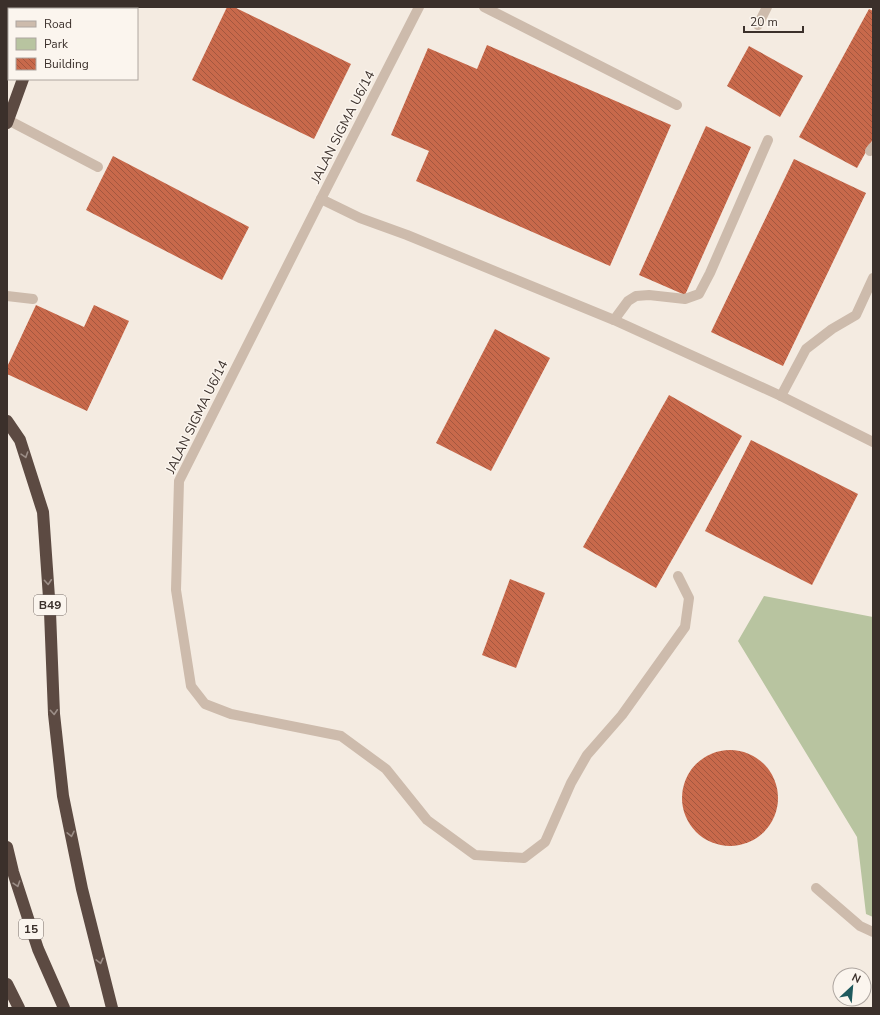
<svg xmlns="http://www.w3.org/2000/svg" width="880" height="1015" viewBox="0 0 880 1015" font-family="'Nunito Sans',sans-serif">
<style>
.green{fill:#b8c4a0}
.building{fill:url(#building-back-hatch)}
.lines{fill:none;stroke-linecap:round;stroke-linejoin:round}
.minor{stroke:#cdbbac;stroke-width:10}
.highway{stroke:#5c4a42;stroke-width:12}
.oneway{stroke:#9c8e87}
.labels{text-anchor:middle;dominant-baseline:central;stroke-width:3;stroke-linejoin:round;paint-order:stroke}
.shield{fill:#fbf5ee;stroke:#756b66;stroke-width:1}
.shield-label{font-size:12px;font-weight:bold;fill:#3b302b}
.street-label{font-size:13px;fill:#3b302b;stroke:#fbf5ee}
</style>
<defs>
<pattern id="building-back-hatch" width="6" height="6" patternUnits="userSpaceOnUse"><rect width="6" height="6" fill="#c8694b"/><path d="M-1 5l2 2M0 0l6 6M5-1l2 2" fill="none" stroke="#a4573f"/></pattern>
</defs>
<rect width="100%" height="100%" fill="#f4ebe1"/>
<!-- green -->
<path class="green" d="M764 596 873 617V917L866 914 857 837 738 641Z"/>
<!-- building -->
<g class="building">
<path d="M227 7H234L351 64 314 139 192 80Z"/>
<path d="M869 9 873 11V139L857 168 799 137Z"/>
<path d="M487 45 671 125 610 266 416 181 429 151 391 135 428 48 477 69Z"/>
<path d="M749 46 803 76 780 117 727 86Z"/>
<path d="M706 126 751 147 685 295 639 275Z"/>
<path d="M113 156 249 227 222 280 86 210Z"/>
<path d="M794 159 866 193 783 366 711 332Z"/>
<path d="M36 305 84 327 94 305 129 321 87 411 7 374V367Z"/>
<path d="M495 329 550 358 491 471 436 443Z"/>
<path d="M669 395 742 436 656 588 583 547Z"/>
<path d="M751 440 858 494 812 585 705 531Z"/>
<path d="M510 579 545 593 516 668 482 655Z"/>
<circle cx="730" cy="798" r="48"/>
</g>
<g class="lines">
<!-- minor -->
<g class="minor">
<path d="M419 7 321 199 179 481 176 590 191 686 205 704 231 714 341 736 386 769 427 820 475 855 524 858 545 842 571 783 587 755 622 715 685 627 689 598 678 576"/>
<path d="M484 7 677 105"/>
<path d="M758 25 767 7"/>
<path d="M8 120 98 167"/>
<path d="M870 151 873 147"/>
<path d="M321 199 360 218 407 235 614 320 781 396 873 442"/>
<path d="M7 296 33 299"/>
<path d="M614 320 628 301 636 296 649 295 685 299 699 294 710 273 768 140"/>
<path d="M781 396 806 349 832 329 856 315 873 278"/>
<path d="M816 888 860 926 873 932"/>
</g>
<!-- highway -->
<g class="highway">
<path d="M55 9 56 7"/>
<path d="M7 11 9 7"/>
<path d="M7 123 23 79"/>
<path d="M7 421 20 440 43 512 50 612 54 714 63 796 82 889 112 1008"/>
<path d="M7 847 13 872 38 949 64 1008"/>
<path d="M7 984 19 1008"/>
</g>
</g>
<!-- one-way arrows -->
<defs><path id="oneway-chevron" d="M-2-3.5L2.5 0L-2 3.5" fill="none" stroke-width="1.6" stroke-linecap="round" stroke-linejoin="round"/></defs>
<g class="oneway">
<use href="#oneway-chevron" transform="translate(25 455) rotate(72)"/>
<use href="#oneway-chevron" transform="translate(48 582) rotate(86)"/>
<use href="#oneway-chevron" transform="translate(54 712) rotate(86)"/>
<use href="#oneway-chevron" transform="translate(71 834) rotate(78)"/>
<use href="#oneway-chevron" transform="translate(17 884) rotate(72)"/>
<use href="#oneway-chevron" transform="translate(100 961) rotate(76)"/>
</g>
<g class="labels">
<!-- shield labels -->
<g class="shield">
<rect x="34" y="595" width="32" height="20" rx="3"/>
<rect x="19" y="919" width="24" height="20" rx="3"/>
</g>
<g class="shield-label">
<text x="50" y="605">B49</text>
<text x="31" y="929">15</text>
</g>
<!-- street labels -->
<g class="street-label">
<text transform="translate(343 127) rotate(-63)">JALAN SIGMA U6/14</text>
<text transform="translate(197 417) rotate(-64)">JALAN SIGMA U6/14</text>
</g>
</g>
<!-- border -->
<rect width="880" height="1015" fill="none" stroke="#3b302b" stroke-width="16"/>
<!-- legend -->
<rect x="8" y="8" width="130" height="72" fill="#fbf5ee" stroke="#aea6a0"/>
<rect x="16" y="21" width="20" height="6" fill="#cdbbac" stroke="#aea6a0"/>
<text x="44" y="28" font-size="12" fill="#3b302b">Road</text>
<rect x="16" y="38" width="20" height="12" fill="#b8c4a0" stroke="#aea6a0"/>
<text x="44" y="48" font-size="12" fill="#3b302b">Park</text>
<rect x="16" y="58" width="20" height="12" fill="url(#building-back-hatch)" stroke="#aea6a0"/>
<text x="44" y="68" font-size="12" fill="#3b302b">Building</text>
<!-- north arrow -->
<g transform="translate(852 987) rotate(26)"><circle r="19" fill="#fbf5ee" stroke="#aea6a0"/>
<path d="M0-3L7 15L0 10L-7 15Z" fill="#1f5a5e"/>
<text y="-6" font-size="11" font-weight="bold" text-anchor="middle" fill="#3b302b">N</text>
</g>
<!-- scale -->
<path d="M744 26v6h59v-6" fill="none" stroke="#3b302b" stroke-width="2"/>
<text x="750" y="26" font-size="12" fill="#3b302b" stroke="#fbf5ee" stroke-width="3" paint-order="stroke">20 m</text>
</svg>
